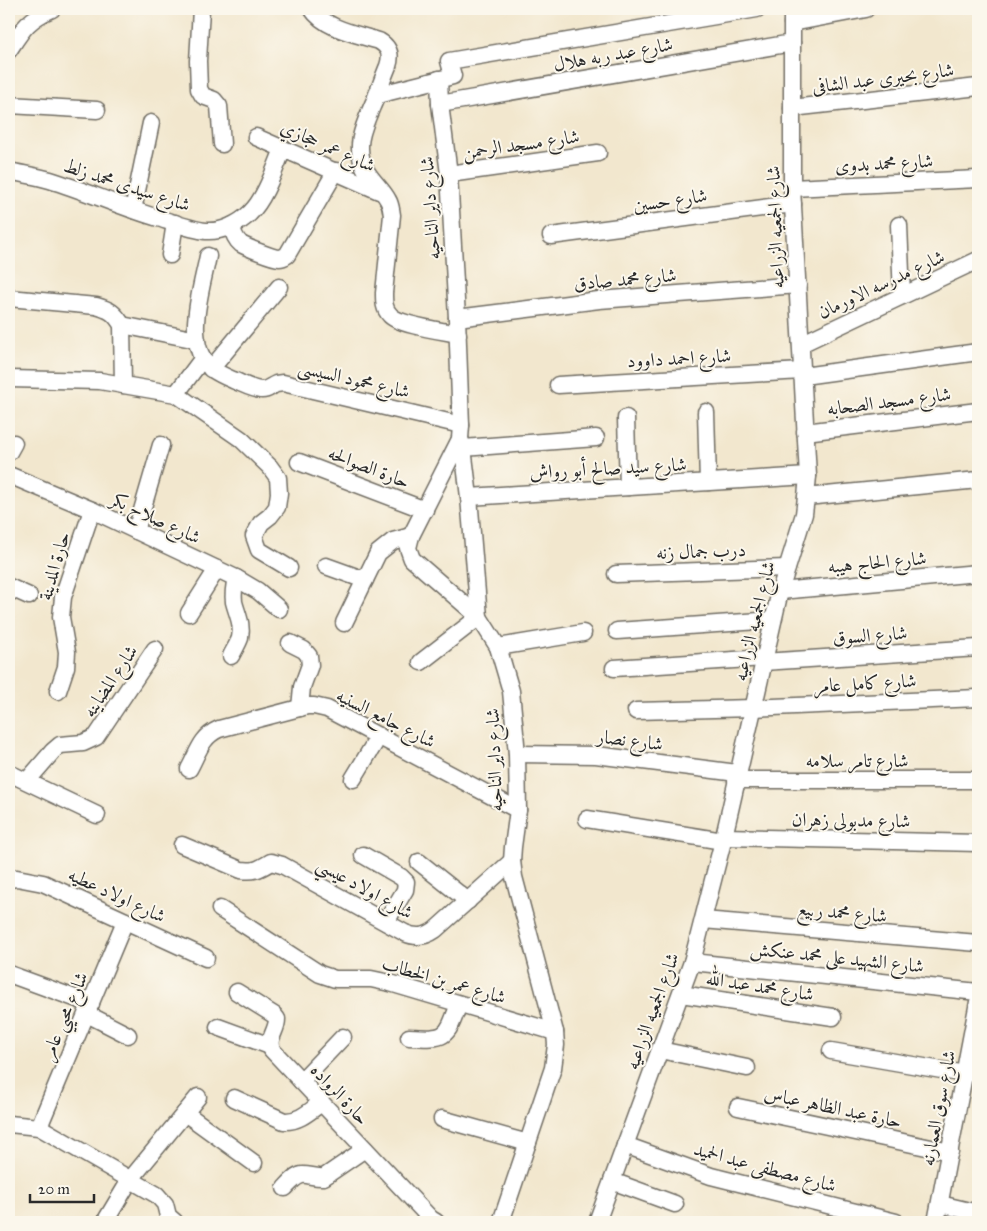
<svg xmlns="http://www.w3.org/2000/svg" width="987" height="1231" viewBox="0 0 987 1231" font-family="'IM FELL Great Primer',Amiri,serif">
<style>
.lines{fill:none;stroke-linecap:round;stroke-linejoin:round}
.street-casing{stroke:#716d64;stroke-width:19}
.street{stroke:#fff;stroke-width:16}
.labels{text-anchor:middle;dominant-baseline:central;stroke-width:4;stroke-linejoin:round;paint-order:stroke}
.street-label{font-size:19px;fill:#2b2b2b;stroke:#fbf7ec}
</style>
<rect width="100%" height="100%" fill="#fbf7ec"/>
<filter id="ink" filterUnits="userSpaceOnUse"><feTurbulence type="fractalNoise" baseFrequency=".02" numOctaves="2"/><feDisplacementMap in="SourceGraphic" scale="10" xChannelSelector="R" yChannelSelector="G"/><feConvolveMatrix kernelMatrix="1 2 1 2 8 2 1 2 1" color-interpolation-filters="sRGB"/></filter>
<filter id="wash" filterUnits="userSpaceOnUse"><feTurbulence type="fractalNoise" baseFrequency=".0096" numOctaves="4" result="noise"/><feDisplacementMap in="SourceGraphic" scale="20" xChannelSelector="R" yChannelSelector="G"/><feGaussianBlur stdDeviation="1.12" result="paint"/><feColorMatrix in="noise" values="0 0 0 0 0 0 0 0 0 0 0 0 0 0 0 0 0 1.4 0 .05"/><feComposite in="paint" operator="in"/></filter>
<g filter="url(#wash)">
<rect width="100%" height="100%" fill="#f2e7ce"/>
</g>
<g filter="url(#ink)">
<g class="lines">
<!-- street casing -->
<g class="street-casing">
<g id="street">
<path d="M201 9 198 61 199 89 203 96 214 100 219 106 222 144"/>
<path d="M312 9C325 29 357 34 379 41 389 47 392 54 388 66 383 78 379 90 374 102 364 125 352 148 367 172 373 182 383 190 388 200 391 205 391 210 392 215L384 293C384 302 384 309 390 315 398 325 444 331 458 334"/>
<path d="M792 23 866 9"/>
<path d="M9 50C22 30 28 19 52 9"/>
<path d="M439 79 440 104 449 174 457 318 461 425 460 439 411 536 408 548 412 559 479 617 498 647 511 691 517 754 518 810 513 847 512 861 514 877 555 1032 556 1045 553 1068 501 1222"/>
<path d="M377 95 453 76 449 61 757 9"/>
<path d="M440 104 792 43"/>
<path d="M9 105 97 110"/>
<path d="M792 108 978 87"/>
<path d="M256 137 379 191"/>
<path d="M9 171C22 174 36 176 50 180 86 191 121 207 158 218 171 222 193 230 206 231 222 232 239 224 250 213 265 199 275 168 283 149"/>
<path d="M449 174 598 153"/>
<path d="M792 188 978 179"/>
<path d="M133 210 151 123"/>
<path d="M899 225 902 296"/>
<path d="M232 226C233 233 235 239 241 244 246 247 273 258 279 258 282 258 284 257 287 255L336 171"/>
<path d="M551 236 793 204"/>
<path d="M170 255 175 223"/>
<path d="M208 256C202 288 182 345 212 369 219 374 226 377 233 380 241 383 253 390 262 390 268 390 271 386 276 384 276 384 283 383 283 383L461 425"/>
<path d="M9 298 96 306C110 310 114 312 122 325L123 385"/>
<path d="M457 318 599 300 798 285"/>
<path d="M122 325 197 340"/>
<path d="M801 344 978 260"/>
<path d="M211 369 279 287"/>
<path d="M803 376 978 352"/>
<path d="M9 379 100 381 176 394 241 439 270 467 278 478 279 493 277 507 270 516 261 523 254 536 259 550 289 568"/>
<path d="M558 385 802 371"/>
<path d="M176 394 203 358"/>
<path d="M706 412 708 482"/>
<path d="M626 418 628 487"/>
<path d="M805 432 978 411"/>
<path d="M460 439 463 448 469 497 808 476"/>
<path d="M463 448 596 438"/>
<path d="M9 452 14 443"/>
<path d="M299 462 425 510"/>
<path d="M9 475 92 510 236 578 258 591 279 609"/>
<path d="M806 497 978 480"/>
<path d="M136 531 161 445"/>
<path d="M326 566 365 580"/>
<path d="M616 574 787 568"/>
<path d="M9 587 29 596"/>
<path d="M780 591 978 573"/>
<path d="M189 613 217 569"/>
<path d="M344 623 378 553 393 541 411 536"/>
<path d="M617 631 773 620"/>
<path d="M290 643 304 650 309 656 310 665 302 687 300 708"/>
<path d="M498 647 583 633"/>
<path d="M231 656C234 650 238 644 240 638 243 624 237 614 234 602 233 594 234 586 236 578"/>
<path d="M421 662 479 617 469 497"/>
<path d="M763 662 978 648"/>
<path d="M614 668 764 658"/>
<path d="M58 691 66 667 67 652 61 617 63 597 92 510"/>
<path d="M636 711 753 708 978 698"/>
<path d="M517 754 596 755 737 773"/>
<path d="M189 769C198 753 201 737 219 729L307 706H314L327 709 518 810"/>
<path d="M9 773 97 815"/>
<path d="M353 779 379 736"/>
<path d="M736 780H978"/>
<path d="M27 781 53 751 60 745 83 743 96 737 155 649"/>
<path d="M587 819 723 841"/>
<path d="M723 837 978 843"/>
<path d="M182 845 241 870C255 872 259 869 271 862L282 865 405 933C416 938 425 937 435 930L512 861"/>
<path d="M363 855 401 877 406 882 405 890 386 922"/>
<path d="M419 862 468 901"/>
<path d="M9 879 17 878 43 883 206 958"/>
<path d="M220 909 320 974 335 979H371L390 983 555 1032"/>
<path d="M703 920 978 943"/>
<path d="M692 962 978 992"/>
<path d="M9 974 91 1004"/>
<path d="M237 992 274 1015 277 1019C277 1032 267 1037 272 1050L431 1219 436 1222"/>
<path d="M681 994 833 1017"/>
<path d="M87 1014 128 1035"/>
<path d="M218 1027 270 1046"/>
<path d="M409 1037C447 1039 446 1039 459 1004"/>
<path d="M660 1050 747 1068"/>
<path d="M831 1051 965 1074"/>
<path d="M301 1081 343 1037"/>
<path d="M234 1098 284 1121C299 1122 310 1111 321 1103"/>
<path d="M738 1107 950 1152"/>
<path d="M185 1113 254 1163"/>
<path d="M442 1119 528 1143"/>
<path d="M9 1124 39 1127 157 1195 165 1204 168 1216 175 1222"/>
<path d="M39 1127 125 921"/>
<path d="M625 1145 711 1176 896 1222"/>
<path d="M612 1181 675 1204"/>
<path d="M285 1188C289 1184 295 1176 302 1175 308 1174 315 1178 324 1177L365 1149"/>
<path d="M940 1204 978 1213"/>
<path d="M106 1220 130 1180 198 1097"/>
<path d="M597 1222 692 962 723 841 780 591 804 514 806 497 808 476 792 188V9"/>
<path d="M936 1222 978 1002"/>
</g>
</g>
<!-- street -->
<use href="#street" class="street"/>
</g>
</g>
<g class="labels">
<!-- street labels -->
<g class="street-label">
<text transform="translate(613 54) rotate(-10)">شارع عبد ربه هلال</text>
<text transform="translate(883 78) rotate(-7)">شارع بحيرى عبد الشافى</text>
<text transform="translate(521 144) rotate(-8)">شارع مسجد الرحمن</text>
<text transform="translate(328 146) rotate(24)">شارع عمر حجازي</text>
<text transform="translate(884 163) rotate(-3)">شارع محمد بدوى</text>
<text transform="translate(127 185) rotate(18)">شارع سيدى محمد زلط</text>
<text transform="translate(670 200) rotate(-8)">شارع حسين</text>
<text transform="translate(430 208) rotate(-94)">شارع داير الناحيه</text>
<text transform="translate(775 227) rotate(-92)">شارع الجمعيه الزراعيه</text>
<text transform="translate(625 279) rotate(-5)">شارع محمد صادق</text>
<text transform="translate(881 284) rotate(-25)">شارع مدرسه الاورمان</text>
<text transform="translate(679 358) rotate(-3)">شارع احمد داوود</text>
<text transform="translate(354 379) rotate(13)">شارع محمود السيسى</text>
<text transform="translate(889 401) rotate(-7)">شارع مسجد الصحابه</text>
<text transform="translate(369 467) rotate(21)">حارة الصوالحه</text>
<text transform="translate(608 468) rotate(-3)">شارع سيد صالح أبو رواش</text>
<text transform="translate(156 518) rotate(25)">شارع صلاح بكر</text>
<text transform="translate(701 551) rotate(-2)">درب جمال زنه</text>
<text transform="translate(877 562) rotate(-5)">شارع الحاج هيبه</text>
<text transform="translate(54 566) rotate(-74)">حارة المدينة</text>
<text transform="translate(754 621) rotate(-76)">شارع الجمعيه الزراعيه</text>
<text transform="translate(870 635) rotate(-4)">شارع السوق</text>
<text transform="translate(110 681) rotate(-56)">شارع المضاينه</text>
<text transform="translate(865 683) rotate(-3)">شارع كامل عامر</text>
<text transform="translate(386 718) rotate(27)">شارع جامع السنيه</text>
<text transform="translate(630 740) rotate(7)">شارع نصار</text>
<text transform="translate(494 760) rotate(-92)">شارع داير الناحيه</text>
<text x="857" y="760">شارع تامر سلامه</text>
<text transform="translate(851 820) rotate(1)">شارع مدبولى زهران</text>
<text transform="translate(365 888) rotate(29)">شارع اولاد عيسي</text>
<text transform="translate(117 895) rotate(25)">شارع اولاد عطيه</text>
<text transform="translate(842 912) rotate(5)">شارع محمد ربيع</text>
<text transform="translate(837 957) rotate(6)">شارع الشهيد على محمد عنكش</text>
<text transform="translate(444 980) rotate(16)">شارع عمر بن الخطاب</text>
<text transform="translate(760 986) rotate(9)">شارع محمد عبد الله</text>
<text transform="translate(652 1011) rotate(-70)">شارع الجمعيه الزراعيه</text>
<text transform="translate(64 1016) rotate(-67)">شارع محيي عامر</text>
<text transform="translate(340 1094) rotate(47)">حارة الرواده</text>
<text transform="translate(833 1107) rotate(12)">حارة عبد الظاهر عباس</text>
<text transform="translate(938 1108) rotate(-79)">شارع سوق العمارنه</text>
<text transform="translate(765 1167) rotate(15)">شارع مصطفى عبد الحميد</text>
</g>
</g>
<!-- margin -->
<rect width="987" height="1231" fill="none" stroke="#fbf7ec" stroke-width="30"/>
<!-- scale -->
<path d="M30 1194v8h64v-8" fill="none" stroke="#2b2b2b" stroke-width="2.5"/>
<text x="38" y="1194" font-size="15" fill="#2b2b2b" stroke="#fbf7ec" stroke-width="4" paint-order="stroke">20 m</text>
</svg>
